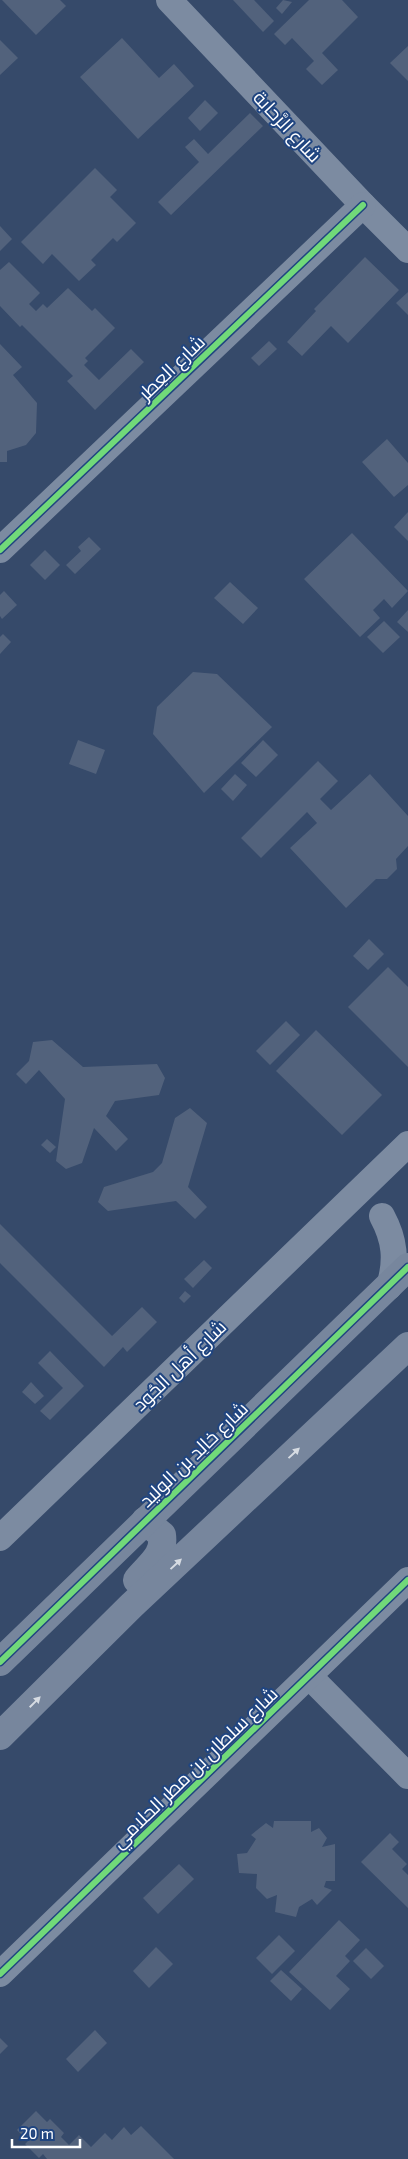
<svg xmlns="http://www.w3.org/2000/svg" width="408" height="2159" viewBox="0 0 408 2159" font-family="'Exo 2',Cairo,sans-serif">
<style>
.building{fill:#52627c}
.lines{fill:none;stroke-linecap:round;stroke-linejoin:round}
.street{stroke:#7c8ba1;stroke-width:26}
.secondary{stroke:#77869d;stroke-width:28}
.cycleway-casing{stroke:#204580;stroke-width:9}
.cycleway{stroke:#71d979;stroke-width:6}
.oneway{fill:#d6dbe2}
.labels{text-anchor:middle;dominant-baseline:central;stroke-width:4;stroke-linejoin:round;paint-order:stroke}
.street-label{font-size:19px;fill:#fff;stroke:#204580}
</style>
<rect width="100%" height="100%" fill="#364a6a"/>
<!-- building -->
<g class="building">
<path d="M2 0H60L66 6 36 35Z"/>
<path d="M233 0H254L274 21 263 32Z"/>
<path d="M283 0 292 2 282 14 276 8Z"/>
<path d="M309 0H342L358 17 322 53 338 70 322 85 306 69 314 61 292 38 285 45 274 34Z"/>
<path d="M122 38 159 78 174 64 194 86 138 139 80 77Z"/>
<path d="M0 40 18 58 0 75Z"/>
<path d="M408 46V81L390 63Z"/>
<path d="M205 100 218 113 200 131 188 118Z"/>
<path d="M250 113 263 126 171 215 158 202 199 162 185 147 194 139 208 154Z"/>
<path d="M95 168 117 190 110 197 136 223 117 242 113 238 91 260 96 265 79 281 52 254 43 264 21 242Z"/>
<path d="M0 226 12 239 0 251Z"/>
<path d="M365 257 399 290 348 343 331 326 302 356 287 342 316 311 314 309Z"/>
<path d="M9 262 40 293 29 304 36 311 43 304 47 308 68 288 92 311 95 308 115 328 85 358 88 361 84 365 99 380 131 349 144 362 95 410 67 381 73 376 22 325 20 327 0 306V270Z"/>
<path d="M408 292V315L396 303Z"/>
<path d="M269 341 277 349 259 366 251 358Z"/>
<path d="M0 344 22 367 13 375 37 403 36 433 26 445 7 451V462H0Z"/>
<path d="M387 439 408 463V485L394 497 362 462Z"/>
<path d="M408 512V541L394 527Z"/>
<path d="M352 533 408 591 392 608 384 599 373 610 380 618 360 637 304 579Z"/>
<path d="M89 537 101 549 75 574 66 565 81 551 78 547Z"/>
<path d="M45 550 60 565 45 580 30 565Z"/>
<path d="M230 582 258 608 243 624 214 598Z"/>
<path d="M4 591 17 605 2 619 0 616V595Z"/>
<path d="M408 610V632L397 622Z"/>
<path d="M384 621 400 637 383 653 367 637Z"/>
<path d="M3 634 11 642 0 654V637Z"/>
<path d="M193 672 217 674 272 727 204 793 153 734 157 707Z"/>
<path d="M78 740 105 750 96 774 69 764Z"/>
<path d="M263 740 278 755 256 777 241 763Z"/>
<path d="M318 761 338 781 320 799 331 810 370 774 408 816V846L396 859 397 869 387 879H376L346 908 290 848 317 823 307 812 261 858 241 838Z"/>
<path d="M235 774 247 785 233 801 221 789Z"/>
<path d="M369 939 384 954 368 970 353 956Z"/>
<path d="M388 967 408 987V1067L348 1007Z"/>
<path d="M286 1021 300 1035 270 1065 256 1051Z"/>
<path d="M316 1030 382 1095 342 1135 276 1071Z"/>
<path d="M52 1040 83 1067 157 1064 165 1078 159 1095 115 1101 106 1116 128 1139 116 1151 94 1128 82 1163 66 1169 56 1161 65 1099 39 1070 26 1084 16 1074 29 1061 33 1042Z"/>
<path d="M190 1108 207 1123 188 1187 207 1207 195 1219 176 1201 108 1211 98 1202 104 1187 153 1172 162 1163 175 1118Z"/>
<path d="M47 1139 56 1147 50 1153 41 1145Z"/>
<path d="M0 1224 112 1336 142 1307 157 1322 127 1352 123 1347 104 1367 0 1263Z"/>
<path d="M204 1260 212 1268 193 1288 184 1279Z"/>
<path d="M185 1291 191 1296 184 1303 179 1298Z"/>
<path d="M50 1351 84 1386 50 1420 40 1411 63 1388 38 1363Z"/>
<path d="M31 1382 44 1396 35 1404 22 1392Z"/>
<path d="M274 1821H311V1832L319 1828 327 1838 322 1847 335 1844V1881H326L324 1887 332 1890 317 1905 312 1899 299 1907 296 1917 275 1912 277 1895 267 1899 256 1888 257 1874 239 1873 237 1854 247 1853 256 1839 251 1835 266 1823 273 1828Z"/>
<path d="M390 1833 399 1842 392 1849 407 1864 402 1869 408 1875V1908L361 1862Z"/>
<path d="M179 1864 194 1879 158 1914 143 1898Z"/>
<path d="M339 1920 360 1940 345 1956 350 1961 336 1976 350 1989 330 2010 289 1972Z"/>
<path d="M279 1935 295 1951 272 1974 256 1958Z"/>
<path d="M156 1947 173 1964 149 1988 133 1971Z"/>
<path d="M366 1948 384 1966 371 1979 353 1961Z"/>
<path d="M281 1970 302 1989 291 2001 270 1981Z"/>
<path d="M95 2030 107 2043 78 2072 66 2059Z"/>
<path d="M0 2038 8 2046 0 2054Z"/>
<path d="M36 2111 47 2122 50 2119 64 2133 61 2137 69 2145 79 2135 91 2147 105 2133 112 2140 124 2127 131 2135 141 2126 174 2159H47L43 2154 39 2158 25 2144 28 2141 17 2130Z"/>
</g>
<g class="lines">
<!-- street -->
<g class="street">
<path d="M169 0 363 205 408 250"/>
<path d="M0 550 363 205"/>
<path d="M382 1216C395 1240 397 1260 389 1287"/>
<path d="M0 1538 408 1144"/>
<path d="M309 1676 408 1776"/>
<path d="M0 1974 408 1580"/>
</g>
<!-- secondary -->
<g class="secondary">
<path d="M137 1580C149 1565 165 1556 162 1535L145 1521"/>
<path d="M0 1662 408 1267"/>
<path d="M0 1736 131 1606 408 1346"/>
</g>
<!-- cycleway casing -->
<g class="cycleway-casing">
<g id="cycleway">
<path d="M0 550 363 205"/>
<path d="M0 1662 408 1267"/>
<path d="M0 1974 408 1580"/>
</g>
</g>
<!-- cycleway -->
<use href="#cycleway" class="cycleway"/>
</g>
<!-- one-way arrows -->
<defs><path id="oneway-solid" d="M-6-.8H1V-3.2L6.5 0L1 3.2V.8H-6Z" transform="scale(1.25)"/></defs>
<g class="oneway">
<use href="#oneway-solid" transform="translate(294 1453) rotate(-43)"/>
<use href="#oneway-solid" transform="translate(176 1564) rotate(-43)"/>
<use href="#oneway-solid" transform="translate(35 1702) rotate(-45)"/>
</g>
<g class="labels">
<!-- street labels -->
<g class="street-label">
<text transform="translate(288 126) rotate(47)">شارع الرَّحابة</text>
<text transform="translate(171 367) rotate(-44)">شارع العِطر</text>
<text transform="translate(179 1365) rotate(-44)">شارع أهل الجُود</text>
<text transform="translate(193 1454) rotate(-44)">شارع خالِد بن الوليد</text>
<text transform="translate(194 1767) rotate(-44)">شارع سلطان بن مطر الحلامي</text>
</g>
</g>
<!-- scale -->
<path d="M12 2139v8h68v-8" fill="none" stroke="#ffffff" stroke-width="2.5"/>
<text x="20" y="2139" font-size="15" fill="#ffffff" stroke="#204580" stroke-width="4" paint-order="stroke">20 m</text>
</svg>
